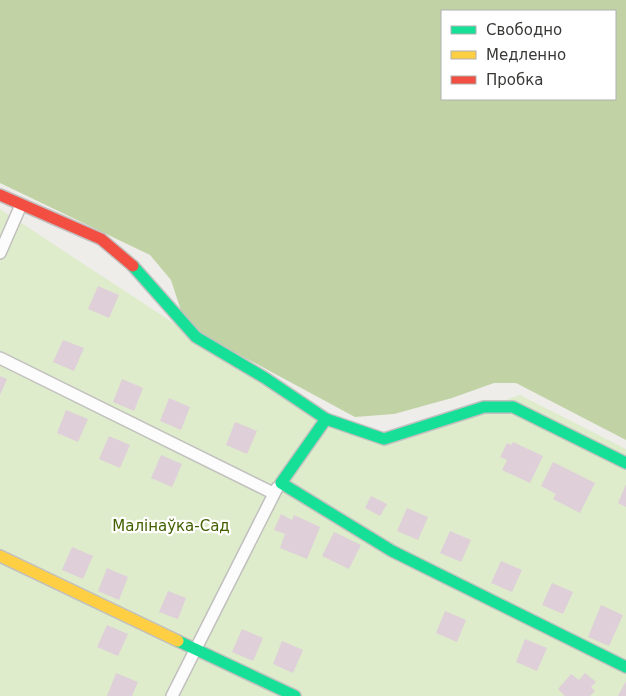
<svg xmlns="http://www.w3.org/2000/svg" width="626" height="696" viewBox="0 0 626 696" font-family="'DejaVu Sans',sans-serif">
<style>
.green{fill:#deeccb}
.forest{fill:#c1d3a4;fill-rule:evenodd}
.building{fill:#decfd9}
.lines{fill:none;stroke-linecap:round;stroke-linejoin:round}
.street-casing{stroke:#c1c0bf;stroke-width:14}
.fast-casing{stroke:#c1c0bf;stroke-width:14}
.slow-casing{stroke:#c1c0bf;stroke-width:14}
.jam-casing{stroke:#c1c0bf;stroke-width:14}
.street{stroke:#fcfcfc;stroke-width:11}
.fast{stroke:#16e098;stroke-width:11}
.slow{stroke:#ffcf43;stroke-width:11}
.jam{stroke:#f24e42;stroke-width:11}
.labels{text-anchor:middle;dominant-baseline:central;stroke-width:4.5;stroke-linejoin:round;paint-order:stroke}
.park-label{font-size:15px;fill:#436000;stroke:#fff}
</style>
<rect width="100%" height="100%" fill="#eeedea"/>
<!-- green -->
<path class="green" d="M0 209 292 401 388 440 520 395 626 449V696H0Z"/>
<!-- forest -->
<path class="forest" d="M0 0H626V440L516 383H494L452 398 394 414 355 417 186 326 171 280 150 255 0 183ZM442 11H615V99H442Z"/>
<!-- building -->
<g class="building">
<path d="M98 286 119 295 109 318 88 309Z"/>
<path d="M63 340 84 348 74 371 53 362Z"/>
<path d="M0 376 7 379 0 395Z"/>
<path d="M122 379 143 388 134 411 113 402Z"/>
<path d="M169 398 190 407 181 430 160 421Z"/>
<path d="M66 410 88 419 78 442 57 433Z"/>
<path d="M235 422 257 431 247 454 226 445Z"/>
<path d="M109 436 130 445 120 468 99 459Z"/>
<path d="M513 442 543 456 530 483 502 470 507 460 500 457 507 443 511 445Z"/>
<path d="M161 455 182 464 172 487 151 478Z"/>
<path d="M553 462 595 483 580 513 553 499 556 494 541 486Z"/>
<path d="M626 484V507L618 503Z"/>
<path d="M371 496 387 504 380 516 365 508Z"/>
<path d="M407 508 428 517 418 540 397 531Z"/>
<path d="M281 514 292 520 294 515 320 527 307 559 280 548 285 534 274 530Z"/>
<path d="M450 531 471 540 461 562 440 553Z"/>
<path d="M334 532 361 545 349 569 322 556Z"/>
<path d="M72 547 93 556 83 579 62 570Z"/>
<path d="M501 561 522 570 512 592 491 583Z"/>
<path d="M107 568 128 577 119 600 98 591Z"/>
<path d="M552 583 573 592 563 614 542 605Z"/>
<path d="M168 591 186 598 178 619 159 612Z"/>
<path d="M601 605 623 615 609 646 588 637Z"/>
<path d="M445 611 466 620 457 642 436 633Z"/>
<path d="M107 625 128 634 118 656 97 647Z"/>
<path d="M242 629 263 638 253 661 232 652Z"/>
<path d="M525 639 547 648 537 671 516 662Z"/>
<path d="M282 641 303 650 293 673 273 664Z"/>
<path d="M116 673 138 682 132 696H107Z"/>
<path d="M585 673 596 682 591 687 595 691 590 696H565L558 689 571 674 579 680Z"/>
<path d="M626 681V696H618Z"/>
</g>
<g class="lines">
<!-- street casing -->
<g class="street-casing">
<g id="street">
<path d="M0 253 21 205"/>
<path d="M0 358 273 493"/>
<path d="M172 696 277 488"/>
</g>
</g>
<!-- fast casing -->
<g class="fast-casing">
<g id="fast">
<path d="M133 266 196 337 265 378 326 419 384 439 484 407H513L626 463"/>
<path d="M326 419 281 483 392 551 626 667"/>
<path d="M178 641 295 696"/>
</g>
</g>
<!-- slow casing -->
<g class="slow-casing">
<path id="slow" d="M0 556 178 641"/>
</g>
<!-- jam casing -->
<g class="jam-casing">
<path id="jam" d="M0 195 101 239 133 266"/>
</g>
<!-- street -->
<use href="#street" class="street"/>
<!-- fast -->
<use href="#fast" class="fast"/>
<!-- slow -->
<use href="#slow" class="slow"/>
<!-- jam -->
<use href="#jam" class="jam"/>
</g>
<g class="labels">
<!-- park labels -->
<g class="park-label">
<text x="171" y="526">Малінаўка-Сад</text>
</g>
</g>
<!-- legend -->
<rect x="441" y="10" width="175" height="90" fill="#ffffff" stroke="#b0afaf"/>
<rect x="451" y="26" width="25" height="8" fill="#16e098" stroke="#b0afaf"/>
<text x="486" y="35" font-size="15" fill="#393836">Свободно</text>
<rect x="451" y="51" width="25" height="8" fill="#ffcf43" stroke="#b0afaf"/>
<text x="486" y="60" font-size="15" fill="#393836">Медленно</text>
<rect x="451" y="76" width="25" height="8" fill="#f24e42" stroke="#b0afaf"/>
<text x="486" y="85" font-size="15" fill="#393836">Пробка</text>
</svg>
